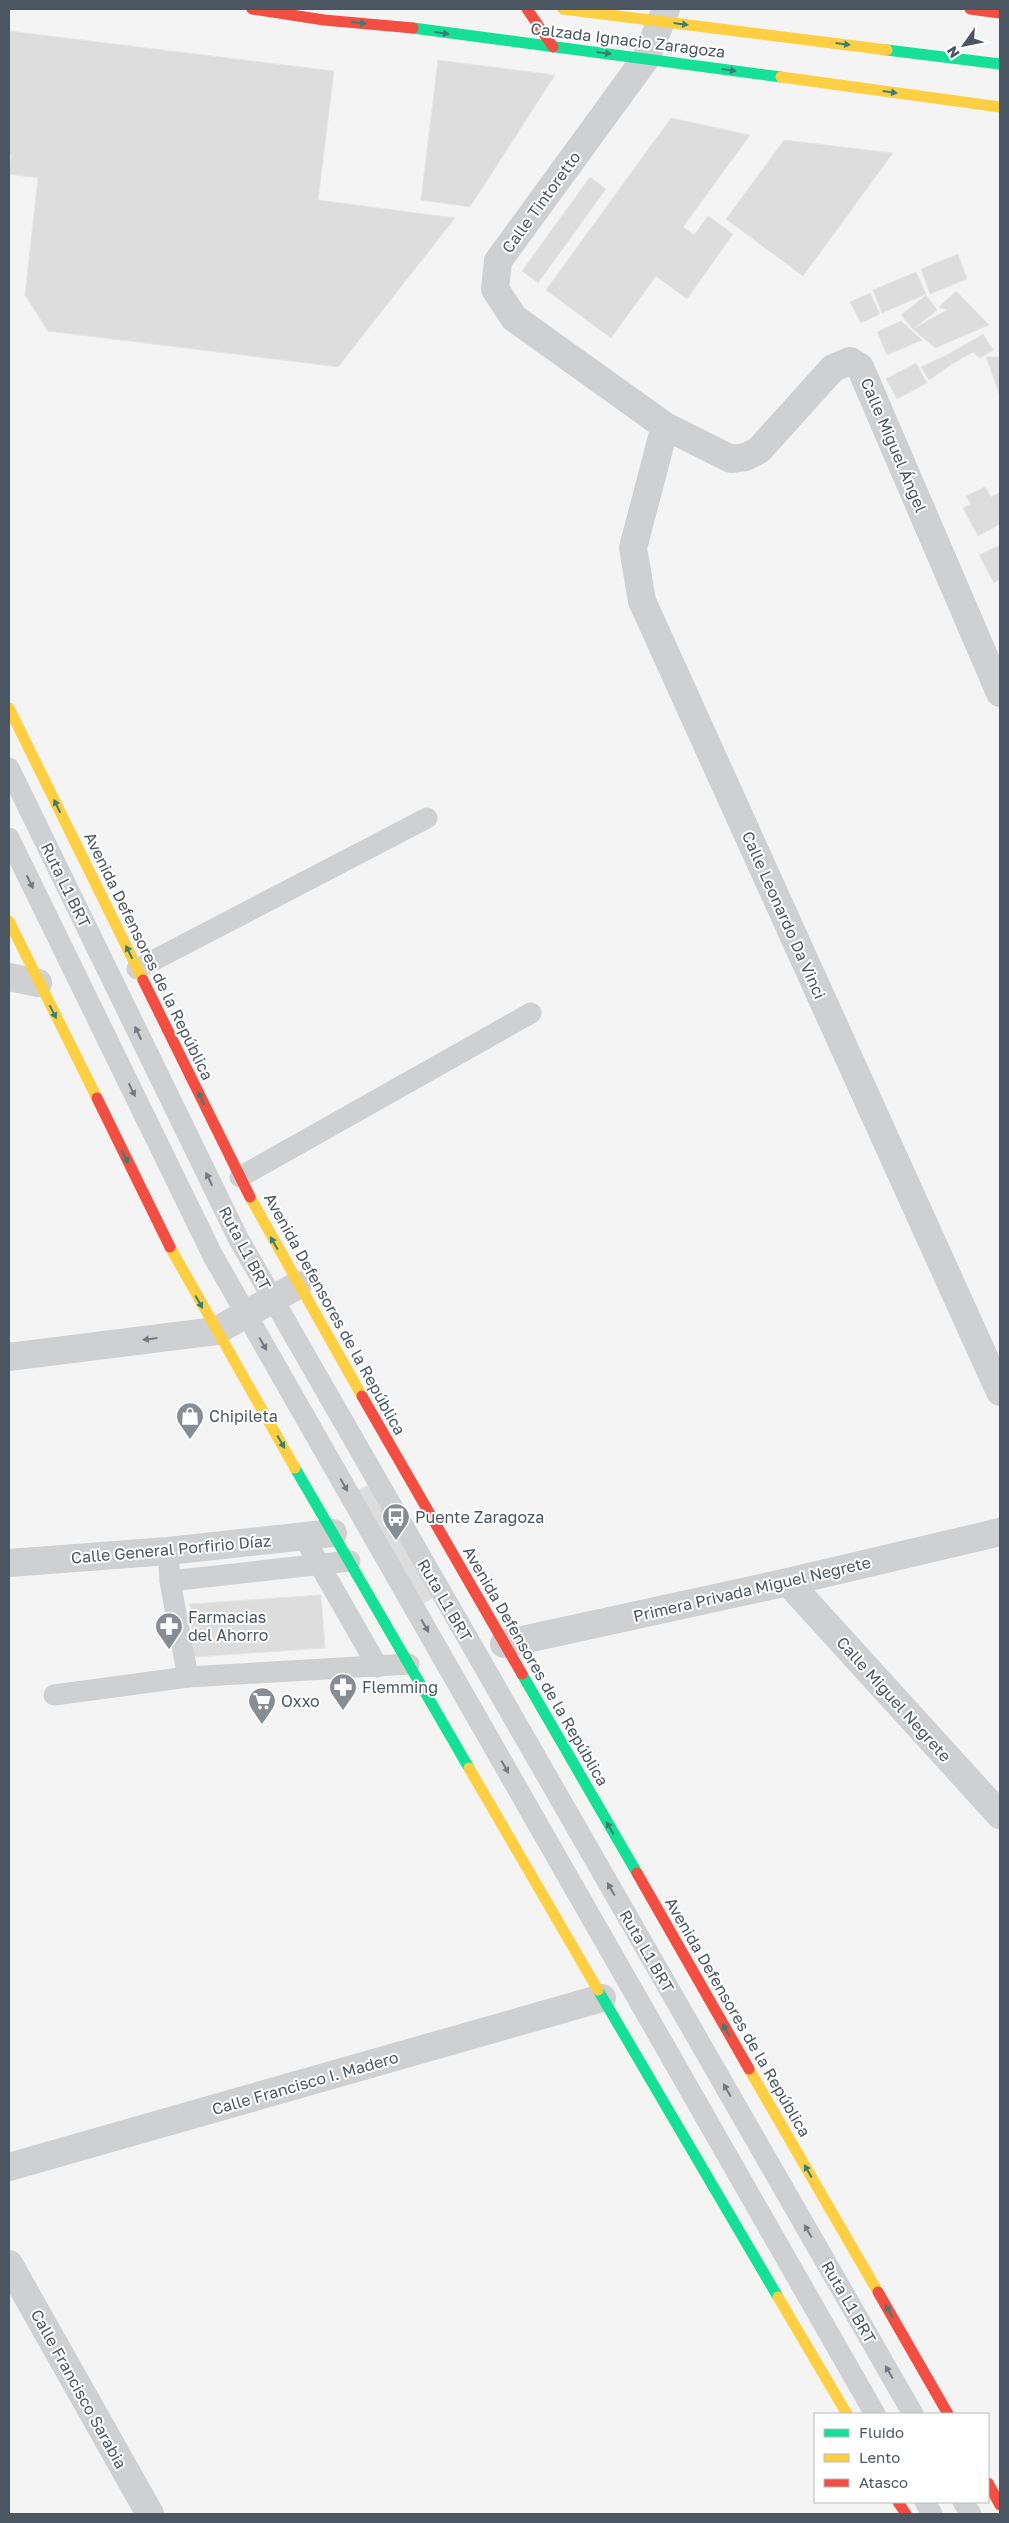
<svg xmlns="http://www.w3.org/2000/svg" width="1009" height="2523" viewBox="0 0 1009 2523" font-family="'Golos Text',sans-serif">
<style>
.building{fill:#ddddde;stroke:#e5e6e7}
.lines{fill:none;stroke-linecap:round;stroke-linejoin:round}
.lane{stroke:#ced0d2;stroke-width:21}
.street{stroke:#ced0d2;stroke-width:28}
.fast{stroke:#16e098;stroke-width:11}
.slow{stroke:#ffcf43;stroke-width:11}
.jam{stroke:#f24e42;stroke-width:11}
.fast-bridge{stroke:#16e098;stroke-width:11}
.slow-bridge{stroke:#ffcf43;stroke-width:11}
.oneway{fill:#3a7f72}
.oneway2{fill:#727b83}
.labels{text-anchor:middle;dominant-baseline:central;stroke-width:4;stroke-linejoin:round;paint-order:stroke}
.street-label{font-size:16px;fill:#4a5661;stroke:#fff}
.poi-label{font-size:16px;fill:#4a5661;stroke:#fff;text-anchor:start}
</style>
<rect width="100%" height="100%" fill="#f4f4f4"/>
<!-- building -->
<g class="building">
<path d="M9 31 334 71 318 200 455 218 338 367 48 331 25 295 38 178 9 174 11 155H9Z"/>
<path d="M438 60 555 75 470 207 421 200Z"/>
<path d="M671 118 750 135 683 227 694 235 708 216 733 234 687 299 656 276 611 338 546 290Z"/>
<path d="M784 140 893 153 803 276 726 219Z"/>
<path d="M590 177 606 189 538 283 522 271Z"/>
<path d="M958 254 967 279 930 294 921 269Z"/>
<path d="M916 272 926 294 882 313 873 290Z"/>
<path d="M956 291 989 325 935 348 913 329 947 310 939 307Z"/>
<path d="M870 293 880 314 861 323 850 302Z"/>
<path d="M926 295 937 310 913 329 901 315Z"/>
<path d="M901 321 922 340 887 355 877 332Z"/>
<path d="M983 334 993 350 980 358 973 352 952 364 947 355Z"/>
<path d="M947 355 952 364 929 380 921 367Z"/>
<path d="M986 357H1000V396Z"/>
<path d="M916 363 927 383 897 399 886 379Z"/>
<path d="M985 487 991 497 1000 492V524L978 536 963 508 971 504 966 496Z"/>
<path d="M1000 545V579L994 583 979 555Z"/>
<path d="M372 1483 437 1596 418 1606 353 1493Z"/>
<path d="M321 1595 325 1648 194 1657 190 1604Z"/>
</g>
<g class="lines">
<!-- lane -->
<g class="lane">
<path d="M9 768 238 1238 913 2414"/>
<path d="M9 838 213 1256 875 2414"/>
<path d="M137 969 427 818"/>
<path d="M240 1177 531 1013"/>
<path d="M303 1536 378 1667"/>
<path d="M168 1551 170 1581 188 1677 409 1664"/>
<path d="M170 1581 350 1561"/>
<path d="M54 1695 188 1677"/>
<path d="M925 2502 932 2514"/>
<path d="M963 2502 971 2514"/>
</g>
<!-- street -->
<g class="street">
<path d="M666 9 646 58 498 261 495 289 514 318 665 426 731 459 746 457 759 450 833 368 850 361 860 367 1000 693"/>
<path d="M665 426 633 548 642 601 1000 1392"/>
<path d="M9 977 38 983"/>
<path d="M9 1357 216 1331 298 1285"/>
<path d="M9 1563 168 1551 333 1533"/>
<path d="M788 1582 1000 1815"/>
<path d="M504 1644 788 1582 1000 1532"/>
<path d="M9 2167 602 1998"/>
<path d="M9 2264 150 2514"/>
</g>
<!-- fast -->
<g class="fast">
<path d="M413 28 781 77"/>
<path d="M295 1468 469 1768"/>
<path d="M522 1674 637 1873"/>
<path d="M598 1990 778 2297"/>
</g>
<!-- slow -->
<g class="slow">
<path d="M781 77 1000 107"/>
<path d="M9 708 143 980"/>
<path d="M9 921 97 1098"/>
<path d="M250 1197 362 1396"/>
<path d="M170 1247 295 1468"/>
<path d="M469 1768 598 1990"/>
<path d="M749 2069 878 2292"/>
<path d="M778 2297 847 2414"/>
</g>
<!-- jam -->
<g class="jam">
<path d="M252 9 324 20 413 28"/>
<path d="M527 9 553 47"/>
<path d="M970 9 1000 13"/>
<path d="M143 980 250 1197"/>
<path d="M97 1098 170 1247"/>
<path d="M362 1396 522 1674"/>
<path d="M637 1873 749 2069"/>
<path d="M878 2292 948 2414"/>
<path d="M988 2483 1000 2505"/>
<path d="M898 2502 906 2514"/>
</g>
<!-- fast-bridge -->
<path class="fast-bridge" d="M887 50 1000 64"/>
<!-- slow-bridge -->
<path class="slow-bridge" d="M563 9 887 50"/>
</g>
<!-- one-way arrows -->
<defs><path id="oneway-solid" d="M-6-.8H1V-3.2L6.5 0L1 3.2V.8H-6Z" transform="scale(1.25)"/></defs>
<g class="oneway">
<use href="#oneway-solid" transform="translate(359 23) rotate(5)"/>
<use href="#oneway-solid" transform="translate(681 24) rotate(7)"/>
<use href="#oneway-solid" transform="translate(442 33) rotate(8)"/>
<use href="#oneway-solid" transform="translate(843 44) rotate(7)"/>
<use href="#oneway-solid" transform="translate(604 53) rotate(7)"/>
<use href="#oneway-solid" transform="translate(729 70) rotate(8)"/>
<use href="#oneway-solid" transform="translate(890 92) rotate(8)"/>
<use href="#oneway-solid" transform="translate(57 806) rotate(-116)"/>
<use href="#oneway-solid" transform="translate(129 952) rotate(-116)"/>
<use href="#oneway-solid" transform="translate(53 1012) rotate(63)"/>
<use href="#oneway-solid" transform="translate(201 1098) rotate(-116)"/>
<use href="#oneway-solid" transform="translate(125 1157) rotate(63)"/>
<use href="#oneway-solid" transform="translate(274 1243) rotate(-120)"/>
<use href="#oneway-solid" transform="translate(199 1302) rotate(61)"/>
<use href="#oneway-solid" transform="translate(281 1442) rotate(60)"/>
<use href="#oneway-solid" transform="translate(610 1828) rotate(-120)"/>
<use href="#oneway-solid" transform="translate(726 2030) rotate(-120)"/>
<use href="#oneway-solid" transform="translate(808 2171) rotate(-120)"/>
<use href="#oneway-solid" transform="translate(889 2311) rotate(-120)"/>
</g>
<g class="oneway2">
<use href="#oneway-solid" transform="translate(30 882) rotate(64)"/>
<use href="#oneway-solid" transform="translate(138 1033) rotate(-116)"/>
<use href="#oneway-solid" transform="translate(132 1090) rotate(64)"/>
<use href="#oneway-solid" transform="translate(209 1179) rotate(-116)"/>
<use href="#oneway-solid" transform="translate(150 1339) rotate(173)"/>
<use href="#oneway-solid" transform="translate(263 1344) rotate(60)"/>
<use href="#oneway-solid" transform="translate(344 1485) rotate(60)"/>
<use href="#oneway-solid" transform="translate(425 1626) rotate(60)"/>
<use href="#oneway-solid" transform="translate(505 1767) rotate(60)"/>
<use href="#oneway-solid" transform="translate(611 1889) rotate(-120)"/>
<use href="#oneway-solid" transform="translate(727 2090) rotate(-120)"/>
<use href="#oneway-solid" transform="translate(808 2231) rotate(-120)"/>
<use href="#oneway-solid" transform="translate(889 2372) rotate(-120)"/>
</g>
<!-- icons -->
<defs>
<g id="shop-pin" transform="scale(1.4375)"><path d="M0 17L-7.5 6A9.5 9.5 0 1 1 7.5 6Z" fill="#868d94" stroke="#fff"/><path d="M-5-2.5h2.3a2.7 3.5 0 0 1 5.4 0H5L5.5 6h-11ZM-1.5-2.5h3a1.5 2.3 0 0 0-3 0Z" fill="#fff"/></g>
<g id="bus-pin" transform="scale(1.4375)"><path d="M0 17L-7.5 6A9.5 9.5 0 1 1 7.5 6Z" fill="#868d94" stroke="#fff"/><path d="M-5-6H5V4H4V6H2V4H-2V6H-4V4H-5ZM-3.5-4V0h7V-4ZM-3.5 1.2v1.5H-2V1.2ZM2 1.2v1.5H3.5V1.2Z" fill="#fff"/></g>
<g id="pharmacy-pin" transform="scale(1.4375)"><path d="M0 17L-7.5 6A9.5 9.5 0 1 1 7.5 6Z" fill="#868d94" stroke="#fff"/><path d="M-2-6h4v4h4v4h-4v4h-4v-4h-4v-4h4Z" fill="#fff"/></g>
<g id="supermarket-pin" transform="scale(1.4375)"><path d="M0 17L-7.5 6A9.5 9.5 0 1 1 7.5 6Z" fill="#868d94" stroke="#fff"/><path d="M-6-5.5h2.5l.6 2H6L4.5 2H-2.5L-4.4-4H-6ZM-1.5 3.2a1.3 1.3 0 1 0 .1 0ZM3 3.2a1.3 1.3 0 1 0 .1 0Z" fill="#fff"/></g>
</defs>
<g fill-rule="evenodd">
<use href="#shop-pin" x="190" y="1416"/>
<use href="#bus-pin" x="396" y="1517"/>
<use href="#pharmacy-pin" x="169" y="1626"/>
<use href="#pharmacy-pin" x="343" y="1687"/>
<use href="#supermarket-pin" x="262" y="1701"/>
</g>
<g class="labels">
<!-- street labels -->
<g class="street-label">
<text transform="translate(628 40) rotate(7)">Calzada Ignacio Zaragoza</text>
<text transform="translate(541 202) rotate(-54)">Calle Tintoretto</text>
<text transform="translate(894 445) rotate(67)">Calle Miguel Ángel</text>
<text transform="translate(66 885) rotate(64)">Ruta L1 BRT</text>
<text transform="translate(784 915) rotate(66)">Calle Leonardo Da Vinci</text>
<text transform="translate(149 956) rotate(64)">Avenida Defensores de la República</text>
<text transform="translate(245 1248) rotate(62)">Ruta L1 BRT</text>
<text transform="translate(335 1314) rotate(61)">Avenida Defensores de la República</text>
<text transform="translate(171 1549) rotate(-5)">Calle General Porfirio Díaz</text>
<text transform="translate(752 1589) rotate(-13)">Primera Privada Miguel Negrete</text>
<text transform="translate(445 1600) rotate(60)">Ruta L1 BRT</text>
<text transform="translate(536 1666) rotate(60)">Avenida Defensores de la República</text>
<text transform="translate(894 1699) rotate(48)">Calle Miguel Negrete</text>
<text transform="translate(647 1951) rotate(60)">Ruta L1 BRT</text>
<text transform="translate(738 2017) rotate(60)">Avenida Defensores de la República</text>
<text transform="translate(305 2083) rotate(-16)">Calle Francisco I. Madero</text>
<text transform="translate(849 2302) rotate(60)">Ruta L1 BRT</text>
<text transform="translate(79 2389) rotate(61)">Calle Francisco Sarabia</text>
</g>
<!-- poi labels -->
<g class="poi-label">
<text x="209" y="1416">Chipileta</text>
<text x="415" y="1517">Puente Zaragoza</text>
<text x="188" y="1617">Farmacias<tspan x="188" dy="18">del Ahorro</tspan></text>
<text x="362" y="1687">Flemming</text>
<text x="281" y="1701">Oxxo</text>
</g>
</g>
<!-- border -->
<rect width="1009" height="2523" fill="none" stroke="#4a5661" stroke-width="20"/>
<!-- legend -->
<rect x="814" y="2413" width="175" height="90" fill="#ffffff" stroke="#b7bbc0"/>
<rect x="824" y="2429" width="25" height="8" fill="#16e098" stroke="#b7bbc0"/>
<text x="859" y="2438" font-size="15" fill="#4a5661">Fluido</text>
<rect x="824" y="2454" width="25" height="8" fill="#ffcf43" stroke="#b7bbc0"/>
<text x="859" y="2463" font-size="15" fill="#4a5661">Lento</text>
<rect x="824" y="2479" width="25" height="8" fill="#f24e42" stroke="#b7bbc0"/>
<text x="859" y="2488" font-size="15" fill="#4a5661">Atasco</text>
<!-- north arrow -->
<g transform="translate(964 45) rotate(237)" stroke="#ffffff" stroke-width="4" paint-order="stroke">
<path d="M0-4L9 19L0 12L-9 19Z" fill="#4a5661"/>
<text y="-8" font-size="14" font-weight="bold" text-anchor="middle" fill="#4a5661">N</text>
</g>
</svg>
